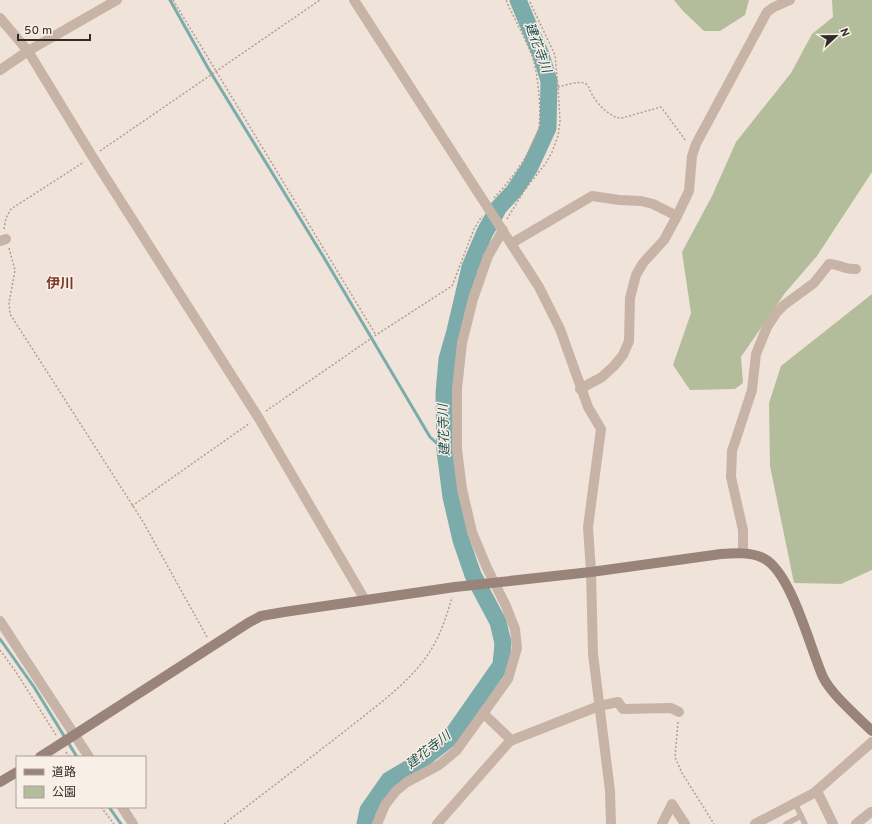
<svg xmlns="http://www.w3.org/2000/svg" width="872" height="824" viewBox="0 0 872 824" font-family="Overpass,'Noto Sans JP',sans-serif">
<style>
.green{fill:#b3bd9b}
.lines{fill:none;stroke-linecap:round;stroke-linejoin:round}
.stream{stroke:#7babab;stroke-width:3}
.river{stroke:#7babab;stroke-width:17}
.path{stroke:#b29e91;stroke-width:1.5;stroke-dasharray:2 2;stroke-linecap:butt}
.lane{stroke:#c7b4a7;stroke-width:5.5}
.street{stroke:#c7b4a7;stroke-width:10}
.secondary{stroke:#9a8379;stroke-width:10}
.labels{text-anchor:middle;dominant-baseline:central;stroke-width:3;stroke-linejoin:round;paint-order:stroke}
.water-label{font-size:13px;font-style:italic;fill:#1f5152;stroke:#f8efe6}
.quarter-label{font-size:14px;font-weight:bold;fill:#7d3725;stroke:#f8efe6}
</style>
<rect width="100%" height="100%" fill="#f0e4da"/>
<!-- green -->
<g class="green">
<path d="M674 0H749L745 15 720 31H704L683 11Z"/>
<path d="M832 0H872V172L817 256 785 293 741 357 743 383 735 389 690 390 673 365 691 313 682 252 712 196 736 142 791 73 812 34 833 17Z"/>
<path d="M872 294V570L841 584 794 583 770 466 769 403 781 366Z"/>
</g>
<g class="lines">
<!-- stream -->
<g class="stream">
<path d="M170 0 208 68 323 256 430 437 445 451"/>
<path d="M0 639 34 687 77 757"/>
<path d="M109 807 121 824"/>
</g>
<!-- river -->
<path class="river" d="M365 824 368 810 389 780 418 763 450 738 501 665 503 643 498 622 473 575 461 540 451 497 445 451 444 393 447 359 455 331 470 267 485 232 499 207 514 191 530 167 548 128 549 81 541 55 518 0"/>
<!-- path -->
<g class="path">
<path d="M173 0 376 335"/>
<path d="M558 87C566 85 577 81 584 83 589 84 590 92 593 96 598 105 612 119 622 118L661 107 686 141"/>
<path d="M100 151 320 0"/>
<path d="M494 198C510 181 528 157 537 135 543 120 538 77 534 62 527 40 515 21 506 0"/>
<path d="M507 219 524 191 546 163 552 152 558 136 560 121 558 87 555 55 529 0"/>
<path d="M4 229 6 218 11 209 84 162"/>
<path d="M9 248 15 270 9 303 10 314 142 520 207 637"/>
<path d="M266 411 376 335 452 286 474 229 482 216"/>
<path d="M132 506 250 423"/>
<path d="M0 650 16 672 56 735"/>
<path d="M678 722 675 757 682 773 714 824"/>
<path d="M66 752 69 757"/>
<path d="M101 807 114 824"/>
<path d="M224 824C264 793 305 762 345 731 372 709 403 688 424 660 438 642 446 619 452 597"/>
</g>
<!-- lane -->
<g class="lane">
<path d="M795 803 805 824"/>
<path d="M786 824 801 816"/>
</g>
<!-- street -->
<g class="street">
<path d="M354 0 539 287 560 329 588 407 601 429 588 527 591 572 593 654 610 791 611 824"/>
<path d="M0 18 28 51 92 156 258 417 365 600"/>
<path d="M0 70 28 51 117 0"/>
<path d="M0 241 6 239"/>
<path d="M512 243 592 196 619 200 641 201 653 204 677 216"/>
<path d="M580 389 602 377 614 366 623 355 629 341 630 298 636 275 643 263 664 240 676 218 689 191 692 156 696 144 767 12 774 7 790 0"/>
<path d="M743 553V530L731 477 732 451 752 390 756 354 767 327 777 312 784 305 814 283 829 264C838 263 843 270 856 269"/>
<path d="M0 621 89 757"/>
<path d="M483 713 509 738 510 741"/>
<path d="M817 791 833 824"/>
<path d="M122 807 133 824"/>
<path d="M377 824 385 805 396 791 407 782 439 765 456 751 508 679 517 648 515 629 506 606 487 568 472 532 462 489 457 449V389L462 343 473 299 488 256 503 230"/>
<path d="M437 824 510 741 599 706 618 702 623 709 671 708 679 712"/>
<path d="M662 824 672 804 685 824"/>
<path d="M755 824 814 793 872 742"/>
<path d="M856 824 871 812"/>
</g>
<!-- secondary -->
<g class="secondary">
<path d="M40 757 248 623 261 616 284 612 455 587 591 572 721 554C735 553 751 552 763 558 791 571 810 648 823 677 831 694 858 717 872 731"/>
<path d="M0 782 17 772"/>
</g>
</g>
<g class="labels">
<!-- water labels -->
<g class="water-label">
<text transform="translate(537 48) rotate(70)">建花寺川</text>
<text transform="translate(445 430) rotate(-92)">建花寺川</text>
<text transform="translate(429 751) rotate(-38)">建花寺川</text>
</g>
<!-- quarter labels -->
<g class="quarter-label">
<text x="60" y="284">伊川</text>
</g>
</g>
<!-- legend -->
<rect x="16" y="756" width="130" height="52" fill="#f8efe6" stroke="#aaa09a"/>
<rect x="24" y="769" width="20" height="6" fill="#9a8379" stroke="#aaa09a"/>
<text x="52" y="776" font-size="12" fill="#342a27">道路</text>
<rect x="24" y="786" width="20" height="12" fill="#b3bd9b" stroke="#aaa09a"/>
<text x="52" y="796" font-size="12" fill="#342a27">公園</text>
<!-- north arrow -->
<g transform="translate(836 36) rotate(68)" stroke="#f8efe6" stroke-width="3" paint-order="stroke">
<path d="M0-3L7 15L0 10L-7 15Z" fill="#342a27"/>
<text y="-6" font-size="11" font-weight="bold" text-anchor="middle" fill="#342a27">N</text>
</g>
<!-- scale -->
<path d="M18 34v6h72v-6" fill="none" stroke="#342a27" stroke-width="2"/>
<text x="24" y="34" font-size="12" fill="#342a27" stroke="#f8efe6" stroke-width="3" paint-order="stroke">50 m</text>
</svg>
